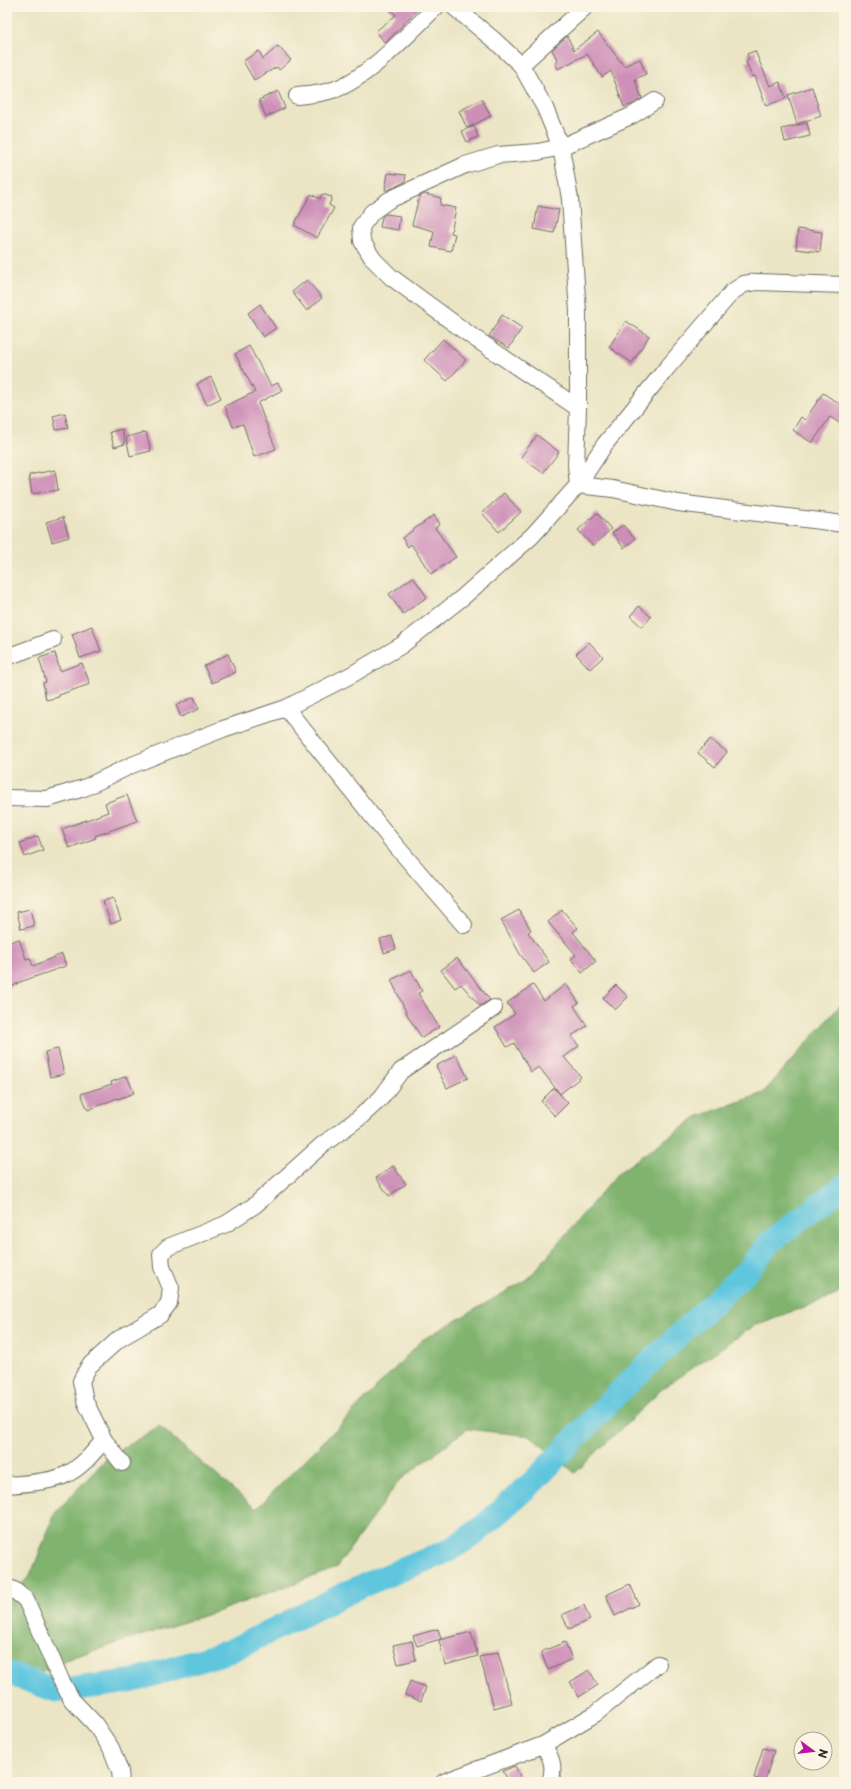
<svg xmlns="http://www.w3.org/2000/svg" width="851" height="1789" viewBox="0 0 851 1789" font-family="'Playpen Sans',sans-serif">
<style>
.forest{fill:#80b36e;stroke:#566f4c}
.lines{fill:none;stroke-linecap:round;stroke-linejoin:round}
.river{stroke:#60c6de;stroke-width:24}
.building{fill:#cd8eb7}
.minor-casing{stroke:#6e6c61;stroke-width:18}
.minor{stroke:#fff;stroke-width:16}
</style>
<rect width="100%" height="100%" fill="#fcf5e5"/>
<filter id="ink" filterUnits="userSpaceOnUse"><feTurbulence type="fractalNoise" baseFrequency=".025" numOctaves="2"/><feDisplacementMap in="SourceGraphic" scale="8" xChannelSelector="R" yChannelSelector="G"/><feConvolveMatrix kernelMatrix="1 2 1 2 8 2 1 2 1" color-interpolation-filters="sRGB"/></filter>
<filter id="wash" filterUnits="userSpaceOnUse"><feTurbulence type="fractalNoise" baseFrequency=".012" numOctaves="4" result="noise"/><feDisplacementMap in="SourceGraphic" scale="16" xChannelSelector="R" yChannelSelector="G"/><feGaussianBlur stdDeviation="0.9" result="paint"/><feColorMatrix in="noise" values="0 0 0 0 0 0 0 0 0 0 0 0 0 0 0 0 0 1.4 0 .05"/><feComposite in="paint" operator="in"/></filter>
<g filter="url(#wash)">
<rect width="100%" height="100%" fill="#ebe5c5"/>
<!-- forest -->
<path class="forest" d="M844 1001V1287L834 1296 755 1325 664 1387 575 1473 530 1436 467 1429 399 1481 336 1568 219 1611 73 1657 7 1688V1601L31 1574 55 1513 106 1459 159 1426 256 1509 350 1415 422 1340 528 1279 618 1173 697 1117 763 1093Z"/>
<g class="lines">
<!-- river -->
<path class="river" d="M7 1673 58 1691 132 1681 230 1651 359 1587 450 1550 478 1531 536 1479 623 1388 749 1269 769 1243 844 1186"/>
</g>
<g id="blocks">
<!-- building -->
<g class="building">
<path d="M387 7H420L385 43 376 31 396 15Z"/>
<path d="M598 32 624 66 640 59 646 74 635 79 642 98 633 104 624 107 611 71 602 77 587 54 558 69 555 63 558 61 552 50 567 36 574 50Z"/>
<path d="M278 46 291 60 279 70 277 67 254 80 243 61 259 51 263 59Z"/>
<path d="M755 51 770 86 780 82 786 98 766 106 755 76 752 77 746 62 749 60 747 54Z"/>
<path d="M812 87 821 116 797 124 788 95Z"/>
<path d="M278 91 285 108 266 117 259 100Z"/>
<path d="M482 99 491 116 467 128 459 111Z"/>
<path d="M807 123 810 136 785 142 782 129Z"/>
<path d="M474 126 478 137 467 142 462 131Z"/>
<path d="M388 173 406 175 405 182 388 190H385Z"/>
<path d="M311 194 320 199 322 194 332 197 329 205 334 208 317 238 294 225Z"/>
<path d="M425 194 441 198 440 205 456 208 451 233 455 234 451 251 431 247 434 231 412 225 419 197Z"/>
<path d="M538 206 559 210 554 233 534 229Z"/>
<path d="M386 214 400 216 398 230 380 227 382 217Z"/>
<path d="M798 229 822 232 820 252 796 249Z"/>
<path d="M307 280 322 298 307 311 292 292Z"/>
<path d="M260 304 276 328 263 337 248 313Z"/>
<path d="M502 315 522 328 509 348 489 336Z"/>
<path d="M626 321 649 336 632 363 609 347Z"/>
<path d="M443 339 466 360 447 381 424 360Z"/>
<path d="M249 346 271 386 278 383 282 390 258 403 276 449 254 457 243 424 233 427 225 406 255 392 235 354Z"/>
<path d="M211 377 221 398 207 405 197 384Z"/>
<path d="M823 393 844 407V426L830 417 812 443 793 430 801 417 805 420Z"/>
<path d="M65 413 68 428 56 430 53 416Z"/>
<path d="M122 429 125 444 114 447 110 432Z"/>
<path d="M146 432 151 451 130 456 126 437Z"/>
<path d="M537 435 559 452 543 473 521 457Z"/>
<path d="M55 470 58 490 32 494 29 475Z"/>
<path d="M504 493 521 512 499 532 482 513Z"/>
<path d="M597 513 611 529 593 546 578 530Z"/>
<path d="M434 515 440 524 435 528 456 557 431 574 411 544 408 547 402 538Z"/>
<path d="M63 517 69 537 52 542 46 522Z"/>
<path d="M623 525 635 539 624 548 612 533Z"/>
<path d="M413 577 427 597 403 614 389 594Z"/>
<path d="M639 606 651 617 642 627 630 616Z"/>
<path d="M92 626 101 651 80 658 72 634Z"/>
<path d="M589 642 603 657 590 669 576 654Z"/>
<path d="M55 653 60 671 82 663 90 684 59 695V697L46 700 43 683 46 682 39 658Z"/>
<path d="M228 654 236 672 212 683 204 666Z"/>
<path d="M194 697 199 709 181 717 176 705Z"/>
<path d="M710 739 727 752 715 767 698 753Z"/>
<path d="M127 795 137 821 95 836 96 838 69 848 62 829 108 812 105 803Z"/>
<path d="M38 836 43 850 25 857 20 843Z"/>
<path d="M113 898 121 920 111 924 103 901Z"/>
<path d="M30 909 34 926 21 929 17 912Z"/>
<path d="M519 910 531 930 528 932 549 962 534 973 520 954 501 920Z"/>
<path d="M562 910 578 928 573 932 596 961 582 973 571 959 576 955 548 922Z"/>
<path d="M392 936 396 949 384 953 380 939Z"/>
<path d="M19 939 26 959 30 958 33 966 62 954 66 966 20 982 7 989V943Z"/>
<path d="M457 958 490 1000 480 1006 461 984 455 988 441 970Z"/>
<path d="M411 970 422 991 418 993 439 1027 422 1038 409 1018 391 980Z"/>
<path d="M566 984 579 1003 574 1006 587 1026 571 1036 579 1046 564 1057 581 1077 560 1094 539 1067 531 1072 514 1043 507 1047 495 1027 515 1014 507 1003 533 985 544 1001Z"/>
<path d="M616 985 628 997 615 1010 603 998Z"/>
<path d="M58 1049 64 1074 50 1077 45 1052Z"/>
<path d="M456 1055 468 1078 447 1088 436 1066Z"/>
<path d="M127 1076 134 1093 118 1099 117 1098 88 1110 81 1094 112 1084 111 1082Z"/>
<path d="M554 1088 568 1103 555 1116 541 1101Z"/>
<path d="M393 1166 406 1184 389 1196 376 1178Z"/>
<path d="M630 1584 639 1604 615 1616 606 1595Z"/>
<path d="M584 1605 590 1620 569 1629 562 1615Z"/>
<path d="M438 1629 441 1639 417 1646 413 1636Z"/>
<path d="M471 1632 478 1656 445 1665 439 1640Z"/>
<path d="M412 1641 416 1660 398 1664 393 1645Z"/>
<path d="M565 1642 572 1659 548 1670 541 1652Z"/>
<path d="M498 1652 512 1703 494 1708 480 1657Z"/>
<path d="M589 1670 598 1685 579 1697 570 1682Z"/>
<path d="M410 1681 426 1687 421 1701 405 1695Z"/>
<path d="M763 1748 774 1751 765 1781 754 1778Z"/>
<path d="M515 1766 523 1782H509L503 1771Z"/>
</g>
</g>
</g>
<g filter="url(#ink)">
<use href="#blocks" fill-opacity="0" stroke="#6e6c61" stroke-width="1"/>
<g class="lines">
<!-- minor casing -->
<g class="minor-casing">
<g id="minor">
<path d="M454 7 494 40 521 65 545 108 561 147 570 199 578 312V408L576 466 578 485"/>
<path d="M521 65 585 7"/>
<path d="M297 96C311 95 324 93 336 89 370 76 410 32 436 7"/>
<path d="M578 408 470 335 391 277 373 259 362 241 361 227 372 212 389 200 465 165 498 155 538 152 561 147 633 115 655 101"/>
<path d="M578 485 613 489 678 503 844 524"/>
<path d="M7 657 53 640"/>
<path d="M286 708 391 840 464 925"/>
<path d="M7 798 47 799 84 788 132 765 223 729 286 708 351 675 402 645 463 597 532 536 578 485 605 444 666 369 732 292 744 284 756 282 844 285"/>
<path d="M122 1463 104 1440 85 1401 81 1381 89 1366 119 1339 160 1315 169 1303 171 1288 162 1267 161 1254 168 1247 226 1224 255 1205 322 1145 359 1118 381 1098 401 1071 494 1008"/>
<path d="M7 1485C22 1484 52 1482 65 1475 81 1468 93 1453 104 1440"/>
<path d="M7 1587 14 1590 26 1600 61 1680 72 1700 94 1723 111 1748 120 1771 121 1782"/>
<path d="M543 1745C552 1758 555 1767 550 1782"/>
<path d="M444 1782 543 1745 595 1714 658 1664"/>
</g>
</g>
<!-- minor -->
<use href="#minor" class="minor"/>
</g>
</g>
<!-- margin -->
<rect width="851" height="1789" fill="none" stroke="#fcf5e5" stroke-width="24"/>
<!-- north arrow -->
<g transform="translate(813 1751) rotate(105)"><circle r="19" fill="#fcf5e5" stroke="#a8a49b"/>
<path d="M0-3L7 15L0 10L-7 15Z" fill="#b5179e"/>
<text y="-6" font-size="11" font-weight="bold" text-anchor="middle" fill="#2b2b2b">N</text>
</g>
</svg>
